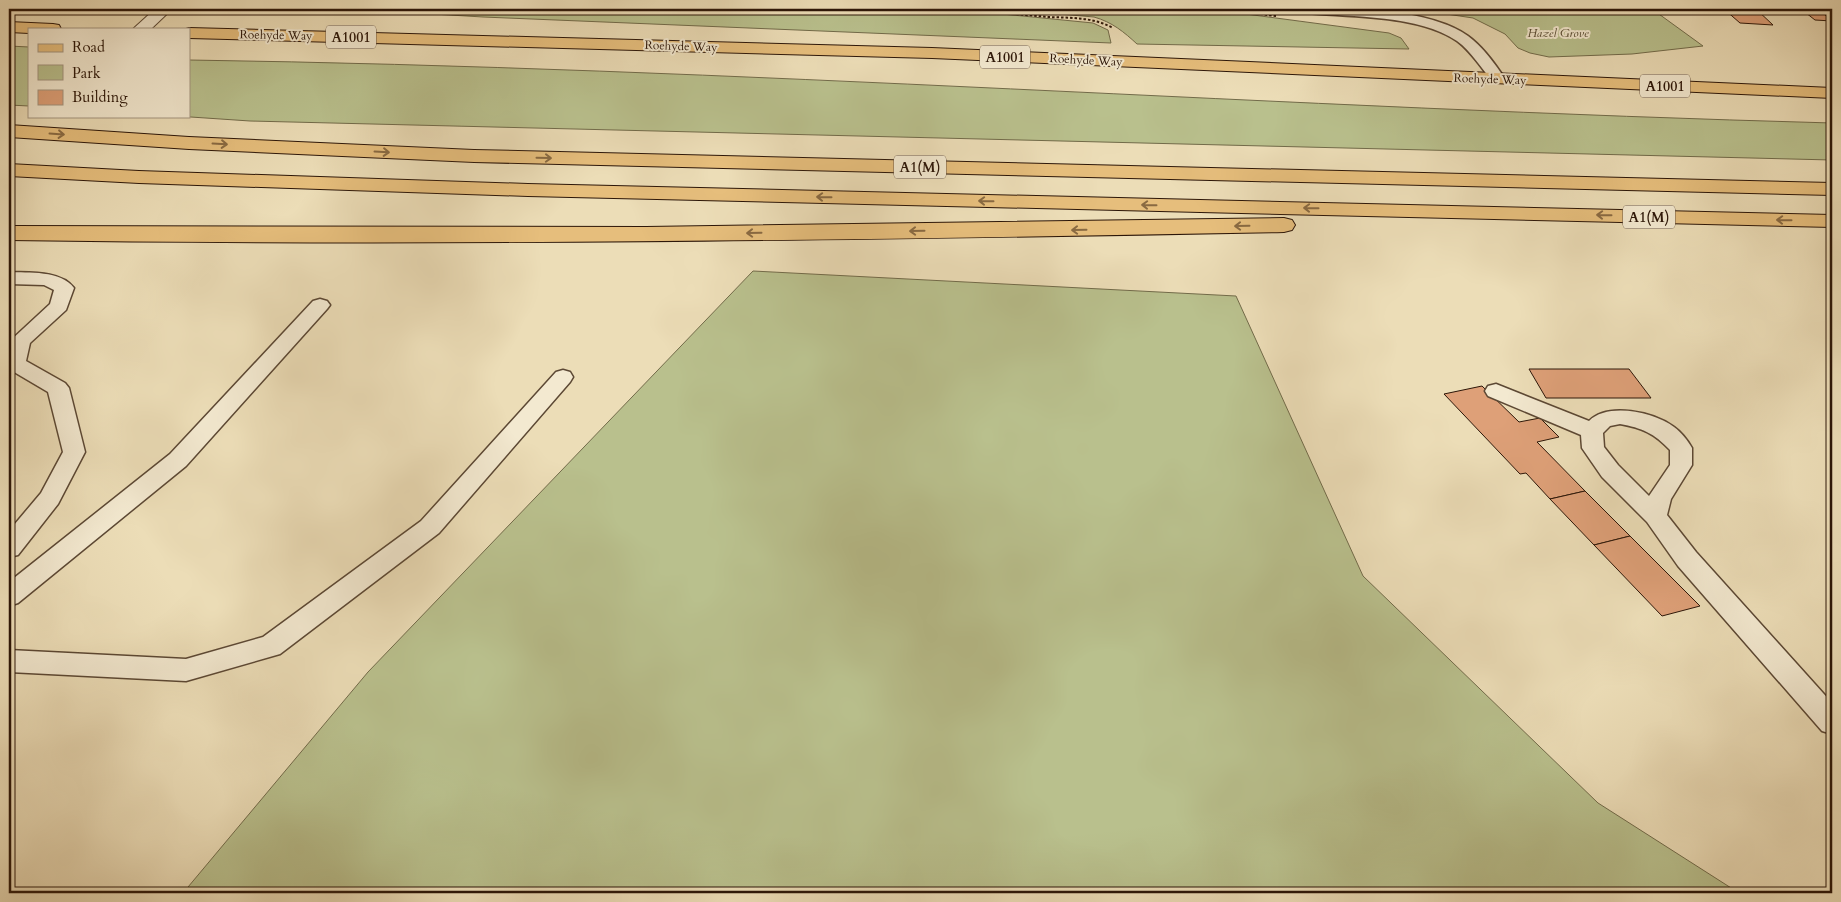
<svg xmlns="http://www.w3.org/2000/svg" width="1841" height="902" viewBox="0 0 1841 902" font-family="Cardo,serif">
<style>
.green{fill:#b9c08d;stroke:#726b4a}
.building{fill:#dea078;stroke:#2c1608}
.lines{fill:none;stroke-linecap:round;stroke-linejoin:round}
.service-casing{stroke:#5c4834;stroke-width:3}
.minor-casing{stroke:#5c4834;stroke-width:2}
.primary-casing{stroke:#2c1608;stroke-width:2}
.motorway-casing{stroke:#2c1608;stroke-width:2}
.path{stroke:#2c1608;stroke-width:2;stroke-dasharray:2.5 2;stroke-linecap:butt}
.service{fill:#f3e9d0;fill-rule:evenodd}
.minor{fill:#f3e9d0;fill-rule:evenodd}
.primary{fill:#e6be7c;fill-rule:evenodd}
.motorway{fill:#e6be7c;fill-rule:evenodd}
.oneway{stroke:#896a42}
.labels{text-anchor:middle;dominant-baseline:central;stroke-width:4;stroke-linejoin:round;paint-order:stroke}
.far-park-label{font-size:12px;font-style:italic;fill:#564930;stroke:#f3e9d0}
.far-street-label{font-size:12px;fill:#2c1608;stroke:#f3e9d0}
.shield{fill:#f3e9d0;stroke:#685544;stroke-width:1}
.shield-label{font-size:14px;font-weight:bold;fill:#2c1608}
</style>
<rect width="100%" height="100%" fill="#ecddb7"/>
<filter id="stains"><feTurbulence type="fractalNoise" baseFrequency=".004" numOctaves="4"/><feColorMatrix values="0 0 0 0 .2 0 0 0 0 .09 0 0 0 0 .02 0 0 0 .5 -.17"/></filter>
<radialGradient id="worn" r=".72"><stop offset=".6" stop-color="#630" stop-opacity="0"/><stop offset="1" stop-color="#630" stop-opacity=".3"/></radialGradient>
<!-- green -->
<g class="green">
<path d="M350 9H968L992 13 1093 23 1108 30 1111 43 483 17Z"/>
<path d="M1000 9H1208L1389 33 1401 38 1409 49 1137 44C1124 32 1112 22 1094 17Z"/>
<path d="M1413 9H1652L1703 46 1632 54 1549 57 1530 53 1518 48 1505 34 1473 18Z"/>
<path d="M9 46 29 47V106L9 105Z"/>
<path d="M189 60C737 68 1284 108 1832 123V160L250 121 176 116H189Z"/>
<path d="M753 271 1236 296 1363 576 1598 803 1739 893H183L368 672Z"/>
</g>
<!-- building -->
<g class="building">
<path d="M1724 9H1756L1773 25 1740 23Z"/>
<path d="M1801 9H1818L1832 21 1815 20Z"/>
<path d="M1818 9H1832V20Z"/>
<path d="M1529 369H1629L1651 398H1546Z"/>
<path d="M1482 386 1519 422 1540 418 1559 437 1537 442 1585 491 1550 499 1526 473 1520 474 1444 394Z"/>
<path d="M1585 491 1630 536 1594 545 1550 499Z"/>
<path d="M1630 536 1700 606 1662 616 1594 545Z"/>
</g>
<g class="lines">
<!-- service casing -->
<g class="service-casing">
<g id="service">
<path d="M1300 9C1345 6 1431 9 1468 36 1482 46 1496 65 1505 79L1503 82H1493C1482 69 1471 51 1457 41 1419 15 1352 17 1307 13Z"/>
<path d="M9 272C28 273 61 270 74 288L66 310 30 343 26 361 65 383 69 388 85 452 58 504 18 555 9 557V531L41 493 63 452 48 392 9 369 10 341 50 304 54 290 44 285 9 284Z"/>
<path d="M320 299 327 301 330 305 327 309 186 466 18 603 9 606V582L170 454 313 301Z"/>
<path d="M563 370 570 372 573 377 570 382 439 533 280 654 186 681 9 672V650L186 659 263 637 421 521 556 372Z"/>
<path d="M1496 384 1589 421C1608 402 1654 412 1674 427 1681 432 1688 441 1692 448V465L1671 499 1667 515 1696 552 1832 703V734L1822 731 1678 566 1647 522 1602 477 1582 448 1581 435 1488 396 1485 391 1488 386ZM1620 424C1642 428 1654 433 1670 450V465L1649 496 1618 465 1604 447 1603 433 1610 426Z"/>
</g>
</g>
<!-- minor casing -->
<g class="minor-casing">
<path id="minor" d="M155 9H172L151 29H133Z"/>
</g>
<!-- primary casing -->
<g class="primary-casing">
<g id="primary">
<path d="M9 22 53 24 59 25 61 29H29V33L9 32Z"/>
<path d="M189 28 932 48 1832 88V98L932 58 189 38V29H186Z"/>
</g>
</g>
<!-- motorway casing -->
<g class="motorway-casing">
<g id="motorway">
<path d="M9 125 189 137 474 150 1832 183V195L474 162 189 149 9 137Z"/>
<path d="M9 164 139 171 528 184 1832 215V227L528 196 139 183 9 176Z"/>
<path d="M1284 218 1292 220 1295 225 1292 230 1284 232C859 240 434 246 9 240V226L646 227Z"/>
</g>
</g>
<!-- path -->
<g class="path">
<path d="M976 9C1000 13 1025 15 1049 17 1071 18 1093 17 1113 28"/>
<path d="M1220 9 1276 16"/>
<path d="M82 12 109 9"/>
</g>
<!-- service -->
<use href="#service" class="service"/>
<!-- minor -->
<use href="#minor" class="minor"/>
<!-- primary -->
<use href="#primary" class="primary"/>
<!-- motorway -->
<use href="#motorway" class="motorway"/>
</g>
<!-- one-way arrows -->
<defs><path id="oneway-shaft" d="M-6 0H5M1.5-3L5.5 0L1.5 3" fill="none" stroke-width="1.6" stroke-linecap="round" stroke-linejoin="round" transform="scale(1.25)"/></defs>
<g class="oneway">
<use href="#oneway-shaft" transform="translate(57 134) rotate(4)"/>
<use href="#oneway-shaft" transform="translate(220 144) rotate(3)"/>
<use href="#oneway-shaft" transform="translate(382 152) rotate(3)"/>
<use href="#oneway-shaft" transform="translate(544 158) rotate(1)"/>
<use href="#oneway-shaft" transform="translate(824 197) rotate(-179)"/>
<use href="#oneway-shaft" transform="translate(986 201) rotate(-179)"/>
<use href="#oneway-shaft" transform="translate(1149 205) rotate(-179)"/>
<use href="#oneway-shaft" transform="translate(1311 208) rotate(-179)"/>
<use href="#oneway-shaft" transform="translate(1604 215) rotate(-179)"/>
<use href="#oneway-shaft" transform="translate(1784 220) rotate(-179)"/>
<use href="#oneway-shaft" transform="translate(1242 226) rotate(179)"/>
<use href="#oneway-shaft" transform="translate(1079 230) rotate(179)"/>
<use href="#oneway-shaft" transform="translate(917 231) rotate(179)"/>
<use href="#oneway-shaft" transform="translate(754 233) rotate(179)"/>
</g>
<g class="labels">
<!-- far-park labels -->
<g class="far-park-label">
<text x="1558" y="33">Hazel Grove</text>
</g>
<!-- far-street labels -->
<g class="far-street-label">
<text transform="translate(276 35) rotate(1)">Roehyde Way</text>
<text transform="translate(681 46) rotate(2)">Roehyde Way</text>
<text transform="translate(1086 60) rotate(3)">Roehyde Way</text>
<text transform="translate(1490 79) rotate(2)">Roehyde Way</text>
</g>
<!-- shield labels -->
<g class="shield">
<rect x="326" y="25.5" width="50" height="23" rx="4"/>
<rect x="980" y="45.5" width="50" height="23" rx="4"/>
<rect x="1640" y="74.5" width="50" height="23" rx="4"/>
<rect x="894" y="155.5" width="52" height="23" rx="4"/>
<rect x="1623" y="205.5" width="52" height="23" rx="4"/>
</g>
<g class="shield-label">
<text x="351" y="37">A1001</text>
<text x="1005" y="57">A1001</text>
<text x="1665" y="86">A1001</text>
<text x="920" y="167">A1(M)</text>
<text x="1649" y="217">A1(M)</text>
</g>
</g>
<!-- margin -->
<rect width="1841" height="902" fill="none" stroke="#ecddb7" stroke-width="30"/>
<rect x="10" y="10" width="1821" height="882" fill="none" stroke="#2c1608" stroke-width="2.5"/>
<rect x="15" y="15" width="1811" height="872" fill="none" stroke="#2c1608"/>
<!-- legend -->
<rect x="28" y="28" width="162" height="90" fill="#f3e9d0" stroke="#a39580"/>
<rect x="38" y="44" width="25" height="8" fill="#e6be7c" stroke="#a39580"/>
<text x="72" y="52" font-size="15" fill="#2c1608">Road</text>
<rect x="38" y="65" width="25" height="15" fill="#b9c08d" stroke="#a39580"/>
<text x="72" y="78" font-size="15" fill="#2c1608">Park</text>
<rect x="38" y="90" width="25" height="15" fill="#dea078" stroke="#a39580"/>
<text x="72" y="102" font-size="15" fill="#2c1608">Building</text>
<rect width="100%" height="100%" filter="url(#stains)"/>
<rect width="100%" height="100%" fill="url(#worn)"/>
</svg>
